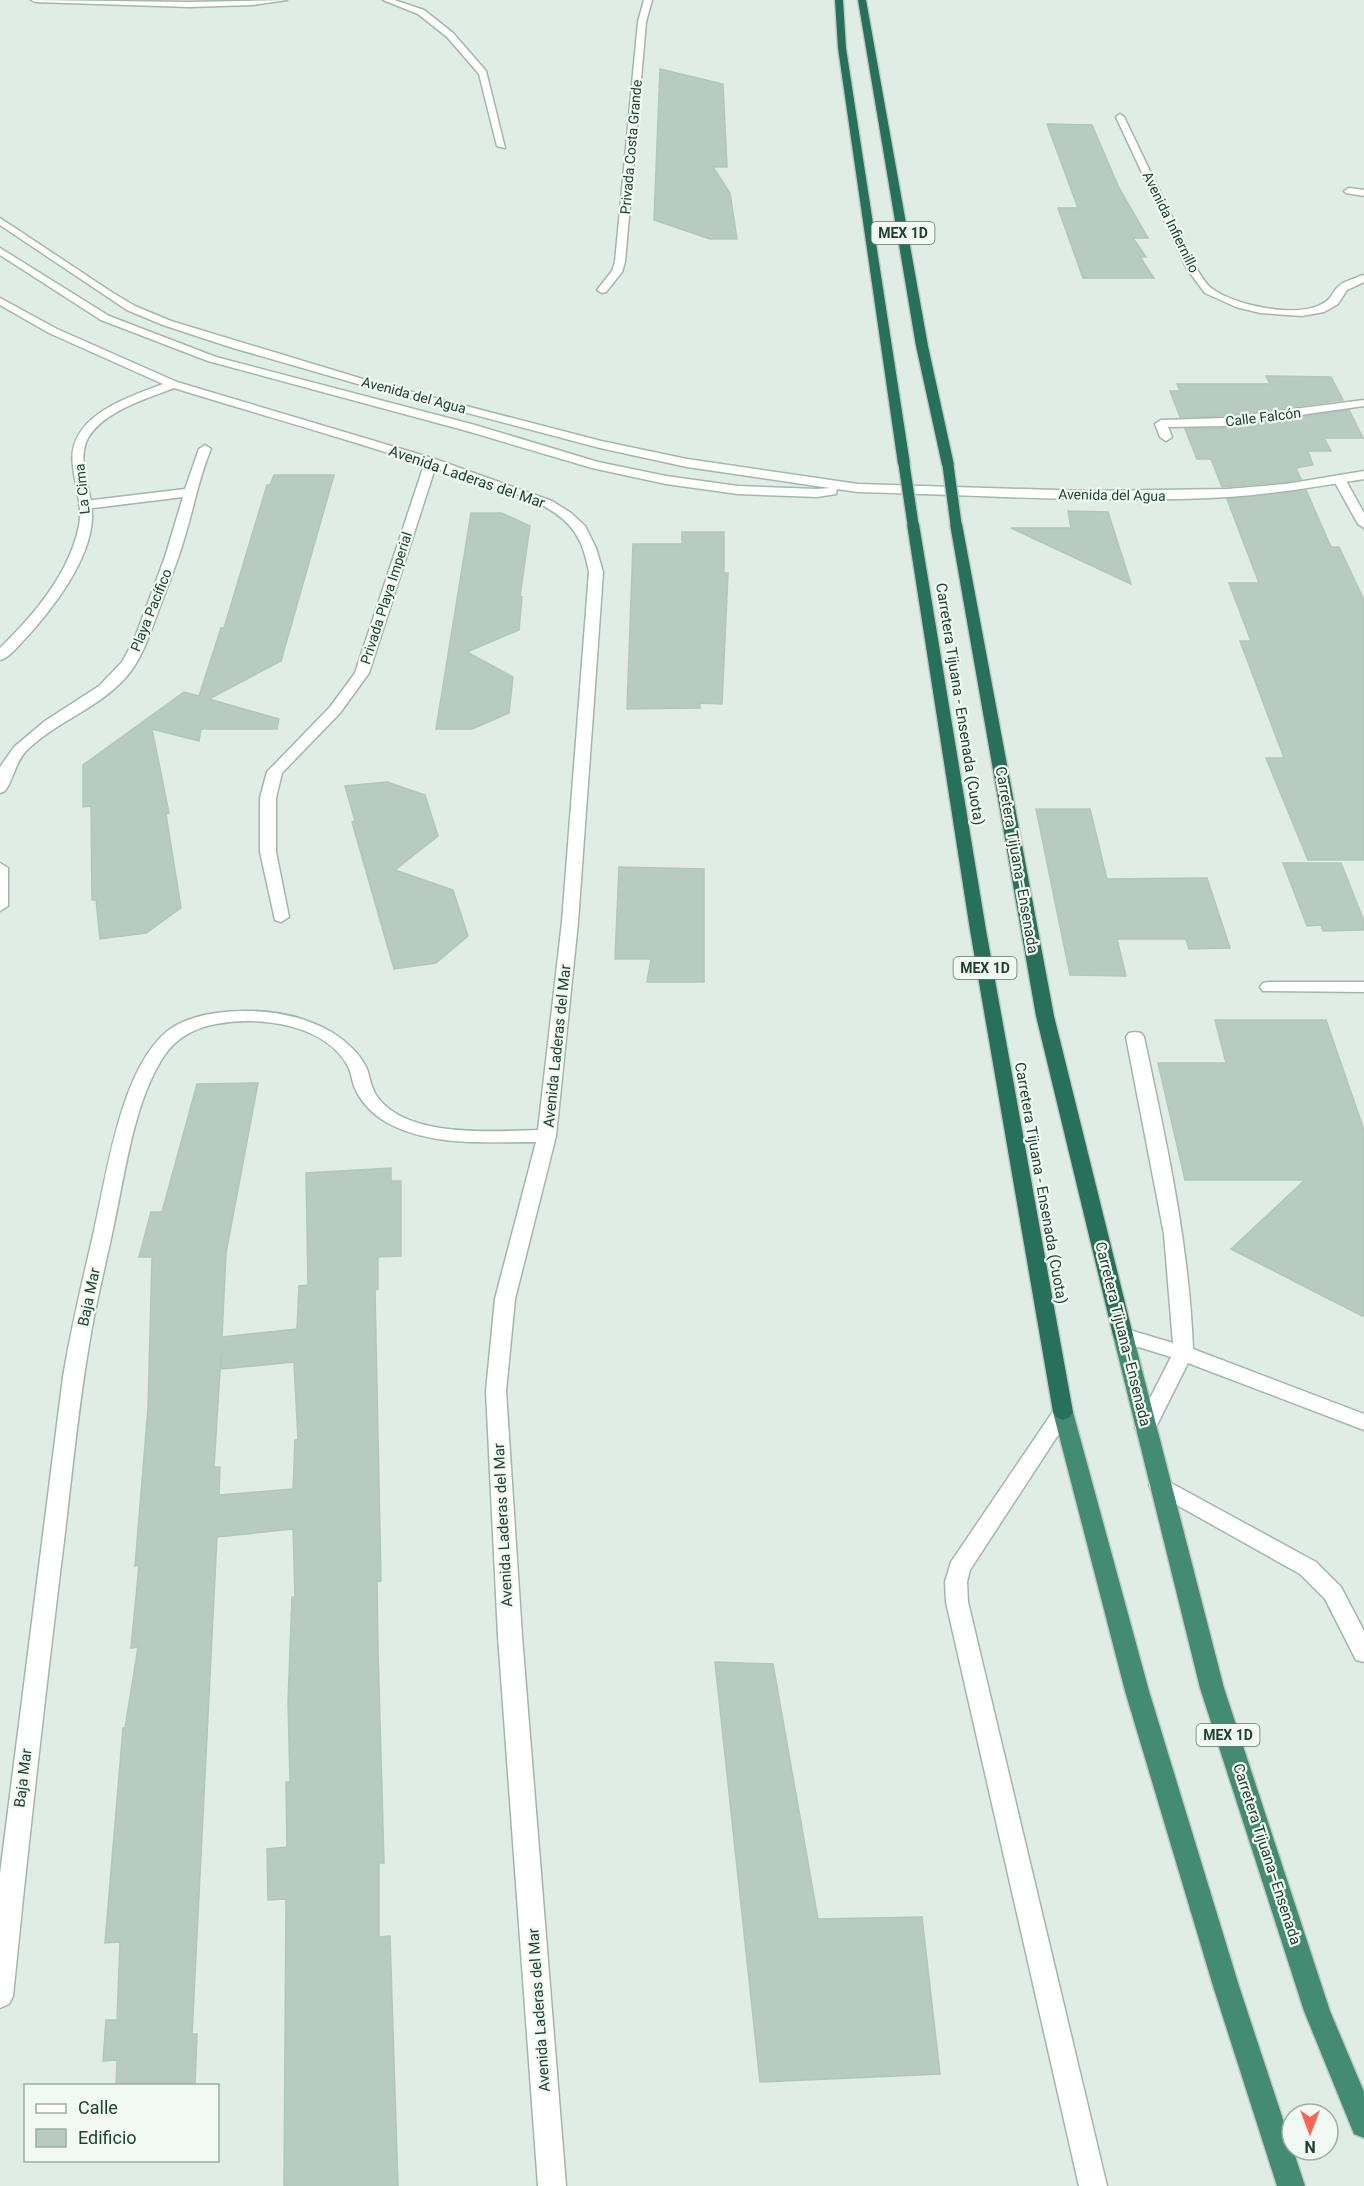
<svg xmlns="http://www.w3.org/2000/svg" width="1364" height="2186" viewBox="0 0 1364 2186" font-family="Roboto,sans-serif">
<style>
.building{fill:#b8cbc1;stroke:#b2c7bc;stroke-width:1.5;fill-rule:evenodd}
.lines{fill:none;stroke-linecap:round;stroke-linejoin:round}
.service-casing{stroke:#a2b6ad;stroke-width:3}
.minor-casing{stroke:#a2b6ad;stroke-width:3}
.tertiary-casing{stroke:#a2b6ad;stroke-width:3}
.secondary-casing{stroke:#9dbaad;stroke-width:3}
.trunk-casing{stroke:#c0cac6;stroke-width:3}
.motorway-casing{stroke:#c0cac6;stroke-width:3}
.service{fill:#fff;fill-rule:evenodd}
.minor{fill:#fff;fill-rule:evenodd}
.tertiary{fill:#fff;fill-rule:evenodd}
.secondary{fill:#fff;fill-rule:evenodd}
.trunk{fill:#438c73;fill-rule:evenodd}
.motorway{fill:#277059;fill-rule:evenodd}
.motorway-bridge-casing{stroke:#c0cac6;stroke-width:14;stroke-linecap:butt}
.motorway-bridge{stroke:#277059;stroke-width:11}
.labels{text-anchor:middle;dominant-baseline:central;stroke-width:4.5;stroke-linejoin:round;paint-order:stroke}
.far-street-label{font-size:14px;fill:#1f4033;stroke:#f1f9f4}
.shield{fill:#f1f9f4;stroke:#5e786d;stroke-width:1.5}
.shield-label{font-size:14px;font-weight:bold;fill:#1f4033}
.street-label{font-size:15px;fill:#1f4033;stroke:#f1f9f4}
</style>
<rect width="100%" height="100%" fill="#e0ede6"/>
<!-- building -->
<g class="building">
<path d="M660 69 723 84 727 167H713L730 193 737 239H710L654 220Z"/>
<path d="M1047 124 1092 125 1119 188 1148 238H1133L1146 257H1140L1154 278H1083L1058 208H1078Z"/>
<path d="M1266 376 1331 377 1343 400 1223 416 1180 417 1170 391H1180L1177 384H1270Z"/>
<path d="M1349 410 1363 438H1324L1331 451H1308L1313 465 1296 468 1301 479 1286 482 1222 487 1211 459H1197L1185 429 1223 428Z"/>
<path d="M274 475H334L281 661 209 699 279 719 277 729H201L199 741 152 729 169 813 166 814 181 908 146 933 100 939 96 900H92L91 806 83 807V765L184 692 199 696 221 628H224L267 485H270Z"/>
<path d="M1306 490 1331 547H1339L1364 600V860H1308L1266 758H1284L1240 641H1251L1229 583H1259L1227 499Z"/>
<path d="M1068 511 1108 512 1131 584 1011 528H1071Z"/>
<path d="M471 513H502L530 526 520 596 522 597 519 630 467 652 513 677 509 713 472 729H436Z"/>
<path d="M682 532H724V573H728L722 704 700 703V708L627 709 633 544H682Z"/>
<path d="M387 782 425 795 438 836 395 870 453 890 468 936 436 963 394 969 352 822 355 821 345 786Z"/>
<path d="M1036 809H1090L1107 879 1207 878 1230 948 1189 949 1186 939H1117L1126 976 1070 975Z"/>
<path d="M1283 863H1341L1364 921V930L1323 931 1321 925 1307 926Z"/>
<path d="M619 867 704 869V982H647L651 959H615Z"/>
<path d="M1215 1020H1326L1364 1130V1317L1231 1249 1305 1180H1185L1158 1063H1226Z"/>
<path d="M258 1083 226 1253 222 1337 297 1329 299 1286 308 1285 306 1173 391 1168V1181H401V1256L378 1257V1289L375 1290 381 1581 377 1582 378 1649 384 1863H379V1937L390 1936 398 2186H284L286 1899 268 1900 267 1849 287 1847 286 1782H290L288 1702 292 1597H295L293 1529 217 1537 192 2034H197L195 2085H116L117 2060 103 2061 106 2020H117L120 1942 105 1943 123 1728H125L138 1647 131 1648 139 1565 135 1566 148 1408 152 1257H139L151 1212H162L197 1084ZM221 1355 222 1369 294 1362 298 1440H295L293 1489 219 1495 220 1467H214Z"/>
<path d="M715 1662 773 1664 818 1919 922 1917 940 2074 760 2082Z"/>
</g>
<g class="lines">
<!-- service casing -->
<g class="service-casing">
<g id="service">
<path d="M1135 1032 1141 1033 1144 1037C1166 1140 1189 1243 1193 1349L1364 1414V1430L1188 1363 1153 1433 1146 1436 1139 1433 1135 1428 1171 1357 1116 1340 1113 1335 1116 1330 1123 1328 1173 1343 1164 1234 1126 1037 1129 1033Z"/>
<path d="M1063 1404 1070 1407 1073 1412 970 1570 967 1582 968 1602 1107 2186H1079L946 1602 945 1582 951 1562 1056 1407Z"/>
<path d="M1160 1477 1316 1562 1341 1587 1364 1631V1662L1356 1660 1325 1599 1300 1574 1152 1491 1149 1485 1152 1479Z"/>
</g>
</g>
<!-- minor casing -->
<g class="minor-casing">
<g id="minor">
<path d="M383 0H394L424 10 453 33 486 71 505 148 497 146 479 74 447 37 418 14Z"/>
<path d="M644 0H652L646 22 625 262 622 272 606 292 602 293 597 290 612 271 615 262 638 22Z"/>
<path d="M1120 114 1124 117 1197 269C1201 276 1205 283 1211 288 1234 305 1293 318 1320 305 1332 300 1331 293 1339 286 1344 281 1354 279 1360 276L1364 275V282L1347 290 1338 304 1324 312 1302 316 1260 313 1236 307 1205 293 1187 269 1116 117Z"/>
<path d="M1349 188 1364 190V196L1346 193 1344 191Z"/>
<path d="M1364 400V406L1223 426 1168 427 1172 437 1166 441 1160 437 1155 424 1161 420 1223 418Z"/>
<path d="M205 445 211 449C199 477 194 507 185 536 178 561 168 585 159 609 151 631 144 653 131 671 104 707 57 720 26 751 15 763 14 778 5 791L0 793V767L14 747 45 721 99 686 122 662 134 640 165 557 183 497 85 509 79 505 85 501 185 489 199 449Z"/>
<path d="M431 458 437 462 369 673 340 713 282 773 276 798V852L289 917 281 922 275 920 260 852V798L267 772 330 707 355 673 425 462Z"/>
<path d="M1339 475 1345 479 1364 513V528L1358 524 1333 479Z"/>
<path d="M0 863 8 868V906L0 911Z"/>
<path d="M1269 982H1364V992L1263 991 1260 987 1263 983Z"/>
</g>
</g>
<!-- tertiary casing -->
<g class="tertiary-casing">
<g id="tertiary">
<path d="M31 0 190 2 287 0 252 5 190 7 35 2Z"/>
<path d="M0 298 57 329 177 382 435 459 552 501 571 513 585 526 596 548 603 572 593 714 578 922 556 1136 515 1299 506 1391 522 1636 566 2186H538L498 1636 486 1391 495 1299 536 1142C488 1142 430 1147 386 1122 372 1114 360 1101 354 1086 352 1080 351 1072 348 1066 324 1023 258 1016 216 1024 194 1028 176 1038 164 1056 133 1103 125 1175 113 1229 105 1268 95 1306 89 1345 76 1421 70 1497 60 1573 43 1714 27 1855 13 1996L9 2004 0 2008V1874L63 1377C71 1328 83 1279 94 1231 107 1174 120 1073 165 1033 186 1015 221 1011 247 1011 277 1011 308 1018 333 1033 346 1041 361 1055 367 1069 370 1078 371 1087 376 1095 405 1139 493 1131 538 1130L562 922 589 572C585 552 580 534 564 520 538 497 499 489 467 479 370 445 271 418 174 388 146 399 104 411 88 438 75 462 94 493 92 519 90 561 52 610 24 640 17 647 9 658 0 660V648C34 615 69 574 79 526 83 506 75 486 73 466 66 417 126 398 163 384L49 333 0 305Z"/>
</g>
</g>
<!-- secondary casing -->
<g class="secondary-casing">
<path id="secondary" d="M0 218 113 293 135 306 171 321 366 380 601 441 687 459 858 484 1087 491 1227 489 1286 484 1364 471V479C1319 486 1274 494 1228 497 1105 504 981 495 858 492L837 489 836 494 817 497 738 494 666 484 592 468 467 431 208 361 101 320 0 255V248L109 316 216 357 475 425 598 462 666 476 738 486 817 489 830 488 687 467 600 448 358 384 233 348 163 325 127 310 0 225Z"/>
</g>
<!-- trunk casing -->
<g class="trunk-casing">
<g id="trunk">
<path d="M1123 1328 1130 1330 1133 1335 1224 1688 1330 2011 1364 2092V2138L1354 2134 1304 2011 1200 1688 1113 1335 1116 1330Z"/>
<path d="M1063 1404 1070 1407 1073 1412 1149 1691 1239 1986 1305 2186H1277L1213 1986 1125 1691 1053 1412 1056 1407Z"/>
</g>
</g>
<!-- motorway casing -->
<g class="motorway-casing">
<g id="motorway">
<path d="M835 0H843L846 48 910 464 904 468 898 464 838 48Z"/>
<path d="M858 0H866L928 346 954 465 948 469 942 465 916 346Z"/>
<path d="M913 520 919 524 986 930 1073 1412 1070 1417 1063 1420 1056 1417 1053 1412 970 930 907 524Z"/>
<path d="M956 520 962 524 1054 1016 1133 1335 1130 1340 1123 1342 1116 1340 1113 1335 1036 1016 950 524Z"/>
</g>
</g>
<!-- service -->
<use href="#service" class="service"/>
<!-- minor -->
<use href="#minor" class="minor"/>
<!-- tertiary -->
<use href="#tertiary" class="tertiary"/>
<!-- secondary -->
<use href="#secondary" class="secondary"/>
<!-- trunk -->
<use href="#trunk" class="trunk"/>
<!-- motorway -->
<use href="#motorway" class="motorway"/>
<!-- motorway-bridge casing -->
<g class="motorway-bridge-casing">
<g id="motorway-bridge">
<path d="M904 464 913 524"/>
<path d="M948 465 956 524"/>
</g>
</g>
<!-- motorway-bridge -->
<use href="#motorway-bridge" class="motorway-bridge"/>
</g>
<g class="labels">
<!-- far-street labels -->
<g class="far-street-label">
<text transform="translate(631 147) rotate(-85)">Privada Costa Grande</text>
<text transform="translate(1171 222) rotate(64)">Avenida Infiernillo</text>
<text transform="translate(414 395) rotate(15)">Avenida del Agua</text>
<text transform="translate(1263 417) rotate(-7)">Calle Falcón</text>
<text transform="translate(82 489) rotate(-96)">La Cima</text>
<text transform="translate(1112 495) rotate(1)">Avenida del Agua</text>
<text transform="translate(386 598) rotate(-72)">Privada Playa Imperial</text>
<text transform="translate(151 610) rotate(-68)">Playa Pacífico</text>
</g>
<!-- shield labels -->
<g class="shield">
<rect x="871.5" y="222" width="63" height="22" rx="4.5"/>
<rect x="953.5" y="957" width="63" height="22" rx="4.5"/>
<rect x="1196.5" y="1724" width="63" height="22" rx="4.5"/>
</g>
<g class="shield-label">
<text x="903" y="233">MEX 1D</text>
<text x="985" y="968">MEX 1D</text>
<text x="1228" y="1735">MEX 1D</text>
</g>
<!-- street labels -->
<g class="street-label">
<text transform="translate(467 477) rotate(19)">Avenida Laderas del Mar</text>
<text transform="translate(960 704) rotate(81)">Carretera Tijuana - Ensenada (Cuota)</text>
<text transform="translate(1017 860) rotate(80)">Carretera Tijuana–Ensenada</text>
<text transform="translate(557 1046) rotate(-84)">Avenida Laderas del Mar</text>
<text transform="translate(1041 1183) rotate(80)">Carretera Tijuana - Ensenada (Cuota)</text>
<text transform="translate(89 1297) rotate(-78)">Baja Mar</text>
<text transform="translate(1123 1334) rotate(76)">Carretera Tijuana–Ensenada</text>
<text transform="translate(503 1525) rotate(-93)">Avenida Laderas del Mar</text>
<text transform="translate(23 1778) rotate(-83)">Baja Mar</text>
<text transform="translate(1267 1854) rotate(72)">Carretera Tijuana–Ensenada</text>
<text transform="translate(539 2010) rotate(-94)">Avenida Laderas del Mar</text>
</g>
</g>
<!-- legend -->
<rect x="24" y="2084" width="195" height="78" fill="#f1f9f4" stroke="#9dafa7" stroke-width="1.5"/>
<rect x="36" y="2104" width="30" height="9" fill="#ffffff" stroke="#9dafa7" stroke-width="1.5"/>
<text x="78" y="2114" font-size="18" fill="#1f4033">Calle</text>
<rect x="36" y="2129" width="30" height="18" fill="#b8cbc1" stroke="#9dafa7" stroke-width="1.5"/>
<text x="78" y="2144" font-size="18" fill="#1f4033">Edificio</text>
<!-- north arrow -->
<g transform="translate(1310 2132) rotate(180)"><circle r="28" fill="#f1f9f4" stroke="#9dafa7" stroke-width="1.5"/>
<path d="M0-4.5L10 22L0 15L-10 22Z" fill="#ff654c"/>
<text y="-9" font-size="16" font-weight="bold" text-anchor="middle" fill="#1f4033">N</text>
</g>
</svg>
